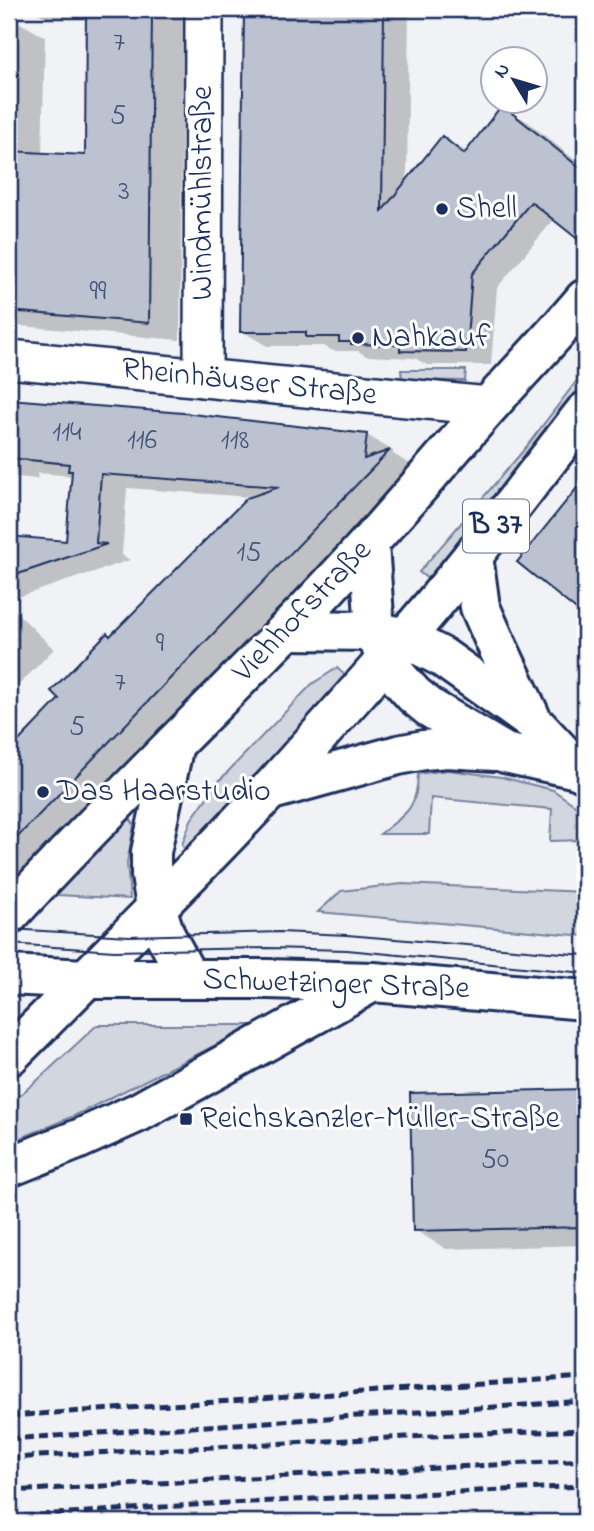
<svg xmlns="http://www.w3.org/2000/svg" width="594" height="1531" viewBox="0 0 594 1531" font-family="'Indie Flower',sans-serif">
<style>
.green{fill:#d2d6df;stroke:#76829e;stroke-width:2}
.shadow{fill:#0003}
.building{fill:#bcc2d0;stroke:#1b2f5e;stroke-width:2}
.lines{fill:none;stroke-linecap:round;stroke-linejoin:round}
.minor-casing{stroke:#1b2f5e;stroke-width:42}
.primary-casing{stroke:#1b2f5e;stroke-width:44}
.minor{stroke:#fff;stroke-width:37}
.primary{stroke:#fff;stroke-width:38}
.tram{stroke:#1b2f5e;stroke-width:2}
.rail{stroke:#1b2f5e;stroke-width:5;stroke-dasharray:10 5;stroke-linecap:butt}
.poi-dot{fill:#1b2f5e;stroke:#fff;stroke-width:2.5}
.labels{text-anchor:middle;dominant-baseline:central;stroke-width:6;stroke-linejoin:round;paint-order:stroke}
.number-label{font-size:28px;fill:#43547a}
.shield{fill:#fff;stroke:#5f6d8e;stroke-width:2}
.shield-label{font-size:30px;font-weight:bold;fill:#1b2f5e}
.street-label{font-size:32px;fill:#1b2f5e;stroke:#fff}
.poi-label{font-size:32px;fill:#1b2f5e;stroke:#fff;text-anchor:start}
</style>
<rect width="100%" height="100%" fill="#f1f2f5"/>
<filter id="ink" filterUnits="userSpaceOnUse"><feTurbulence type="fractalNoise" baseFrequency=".0143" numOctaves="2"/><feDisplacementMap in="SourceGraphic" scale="14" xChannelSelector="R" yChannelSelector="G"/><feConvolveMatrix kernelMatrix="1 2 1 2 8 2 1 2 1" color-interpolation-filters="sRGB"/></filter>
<g filter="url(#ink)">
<!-- green -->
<g class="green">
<path d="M401 370H466L465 381 402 380Z"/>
<path d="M585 370V381L428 579 419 572 523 451Z"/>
<path d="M337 668 346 676 195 847 185 850 182 845 191 820 219 781 312 684Z"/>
<path d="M448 770 501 777 553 790 585 812V840L550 841 552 809 431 798 429 834H380C406 814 417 809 418 774Z"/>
<path d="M130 818 134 825 127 863 130 899 58 895 57 892Z"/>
<path d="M402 884 585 892V936L318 912 341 891Z"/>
<path d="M97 1025H256L76 1115 9 1143V1104L39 1079Z"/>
</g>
<!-- shadow -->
<g class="shadow">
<path d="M31 9H183L180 340 9 325V19H13L45 37 42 155 86 157 88 17H45Z"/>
<path d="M245 9H409L407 182 443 138 467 152 503 108 528 122 585 168V241L555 218 497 288 491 365H427L415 358 366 356 358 351H333L324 346H267L242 331Z"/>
<path d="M9 401 183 415 367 435 393 451V454L415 467 9 888V753L62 698 111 638 250 497 127 488 122 555 130 560 9 600V538L68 543 74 476 38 473 37 479 9 476Z"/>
<path d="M585 481V614L520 562Z"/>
<path d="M9 605 54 649 9 695Z"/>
<path d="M585 1091V1245L446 1249 415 1230 412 1095Z"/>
</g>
<!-- building -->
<g class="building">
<path d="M86 9H152L149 323 9 311V151L85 155Z"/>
<path d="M244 9H384L382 211 442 136 464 154 502 105 585 172V245L531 202 472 274 466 352 400 351V345L351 344V342H339V337H306V332H240Z"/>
<path d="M9 399 183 413 367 434 364 459 390 450 9 846V751L59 699 51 691 107 633 110 636 247 498 279 487 101 474 96 543 107 544 9 577V536L66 541 72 471H68L69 464 9 458Z"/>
<path d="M585 478V617L517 562Z"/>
<path d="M585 1089V1227L413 1231 410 1093Z"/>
</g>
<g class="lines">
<!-- minor casing -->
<g class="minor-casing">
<g id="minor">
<path d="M9 359 488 406"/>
<path d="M203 378 204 9"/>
</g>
</g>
<!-- primary casing -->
<g class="primary-casing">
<g id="primary">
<path d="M369 544 375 631 386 659 398 677 414 695 430 708 505 753 577 769 585 773"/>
<path d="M473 556 480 607 494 639 530 716"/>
<path d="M287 630 375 631 405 638 442 657 532 721 577 769"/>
<path d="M174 744 151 852V875L156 907 165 935 189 979"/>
<path d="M268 791 398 755 424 750 447 748 495 751"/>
<path d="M9 915C99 817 194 725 287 630 357 559 421 484 486 409 519 372 553 337 585 299"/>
<path d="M9 975 86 979H267L373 982 585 1000"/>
<path d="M9 1056C96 969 185 881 269 791 314 741 359 691 403 640 467 567 525 488 585 412"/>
<path d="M9 1167 79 1139 139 1112 371 983"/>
</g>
</g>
<!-- minor -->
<use href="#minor" class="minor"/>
<!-- primary -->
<use href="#primary" class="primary"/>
<!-- tram -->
<g class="tram">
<path d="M9 929 129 936 280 932 347 935 585 955"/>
<path d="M9 944 114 951 268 948 347 950 585 973"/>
</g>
<!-- rail -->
<g class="rail">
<path d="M9 1416 585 1377"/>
<path d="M9 1439 585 1401"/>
<path d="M9 1459 38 1456 406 1437 585 1430"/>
<path d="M9 1491 585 1460"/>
<path d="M9 1517 209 1504 585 1486"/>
<path d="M426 1522 585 1518"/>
</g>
</g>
</g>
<!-- markers -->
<g class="poi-dot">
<circle cx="442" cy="209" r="7"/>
<circle cx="358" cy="338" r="7"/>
<circle cx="43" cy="792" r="7"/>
<rect x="179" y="1112" width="14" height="14" rx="3.5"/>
</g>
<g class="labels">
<!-- number labels -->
<g class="number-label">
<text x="119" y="43">7</text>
<text x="118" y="116">5</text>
<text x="124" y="192">3</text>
<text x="98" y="292">99</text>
<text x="67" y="433">114</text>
<text x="142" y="441">116</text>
<text x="235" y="441">118</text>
<text x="249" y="553">15</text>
<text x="160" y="644">9</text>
<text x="120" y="683">7</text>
<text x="77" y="727">5</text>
<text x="495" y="1160">50</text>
</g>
<!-- shield labels -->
<rect class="shield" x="463" y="499.5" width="66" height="53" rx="5"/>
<g class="shield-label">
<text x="496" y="526">B 37</text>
</g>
<!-- street labels -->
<g class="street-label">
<text transform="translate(203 193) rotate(-90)">Windmühlstraße</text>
<text transform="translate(249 383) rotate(6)">Rheinhäuser Straße</text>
<text transform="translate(303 612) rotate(-46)">Viehhofstraße</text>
<text transform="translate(336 985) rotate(2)">Schwetzinger Straße</text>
</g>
<!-- poi labels -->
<g class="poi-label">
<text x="456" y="209">Shell</text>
<text x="372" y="338">Nahkauf</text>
<text x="57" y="792">Das Haarstudio</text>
<text x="200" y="1119">Reichskanzler-Müller-Straße</text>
</g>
</g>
<!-- margin -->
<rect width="594" height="1531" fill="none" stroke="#fff" stroke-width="35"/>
<rect x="18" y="18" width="559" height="1496" fill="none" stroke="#1b2f5e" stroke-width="2.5" filter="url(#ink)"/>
<!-- north arrow -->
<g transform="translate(514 80) rotate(308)"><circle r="33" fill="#ffffff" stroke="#a4acbf" stroke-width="2"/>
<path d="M0-5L12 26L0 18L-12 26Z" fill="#1b2f5e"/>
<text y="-10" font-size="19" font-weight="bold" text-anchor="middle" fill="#1b2f5e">N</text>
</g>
</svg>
